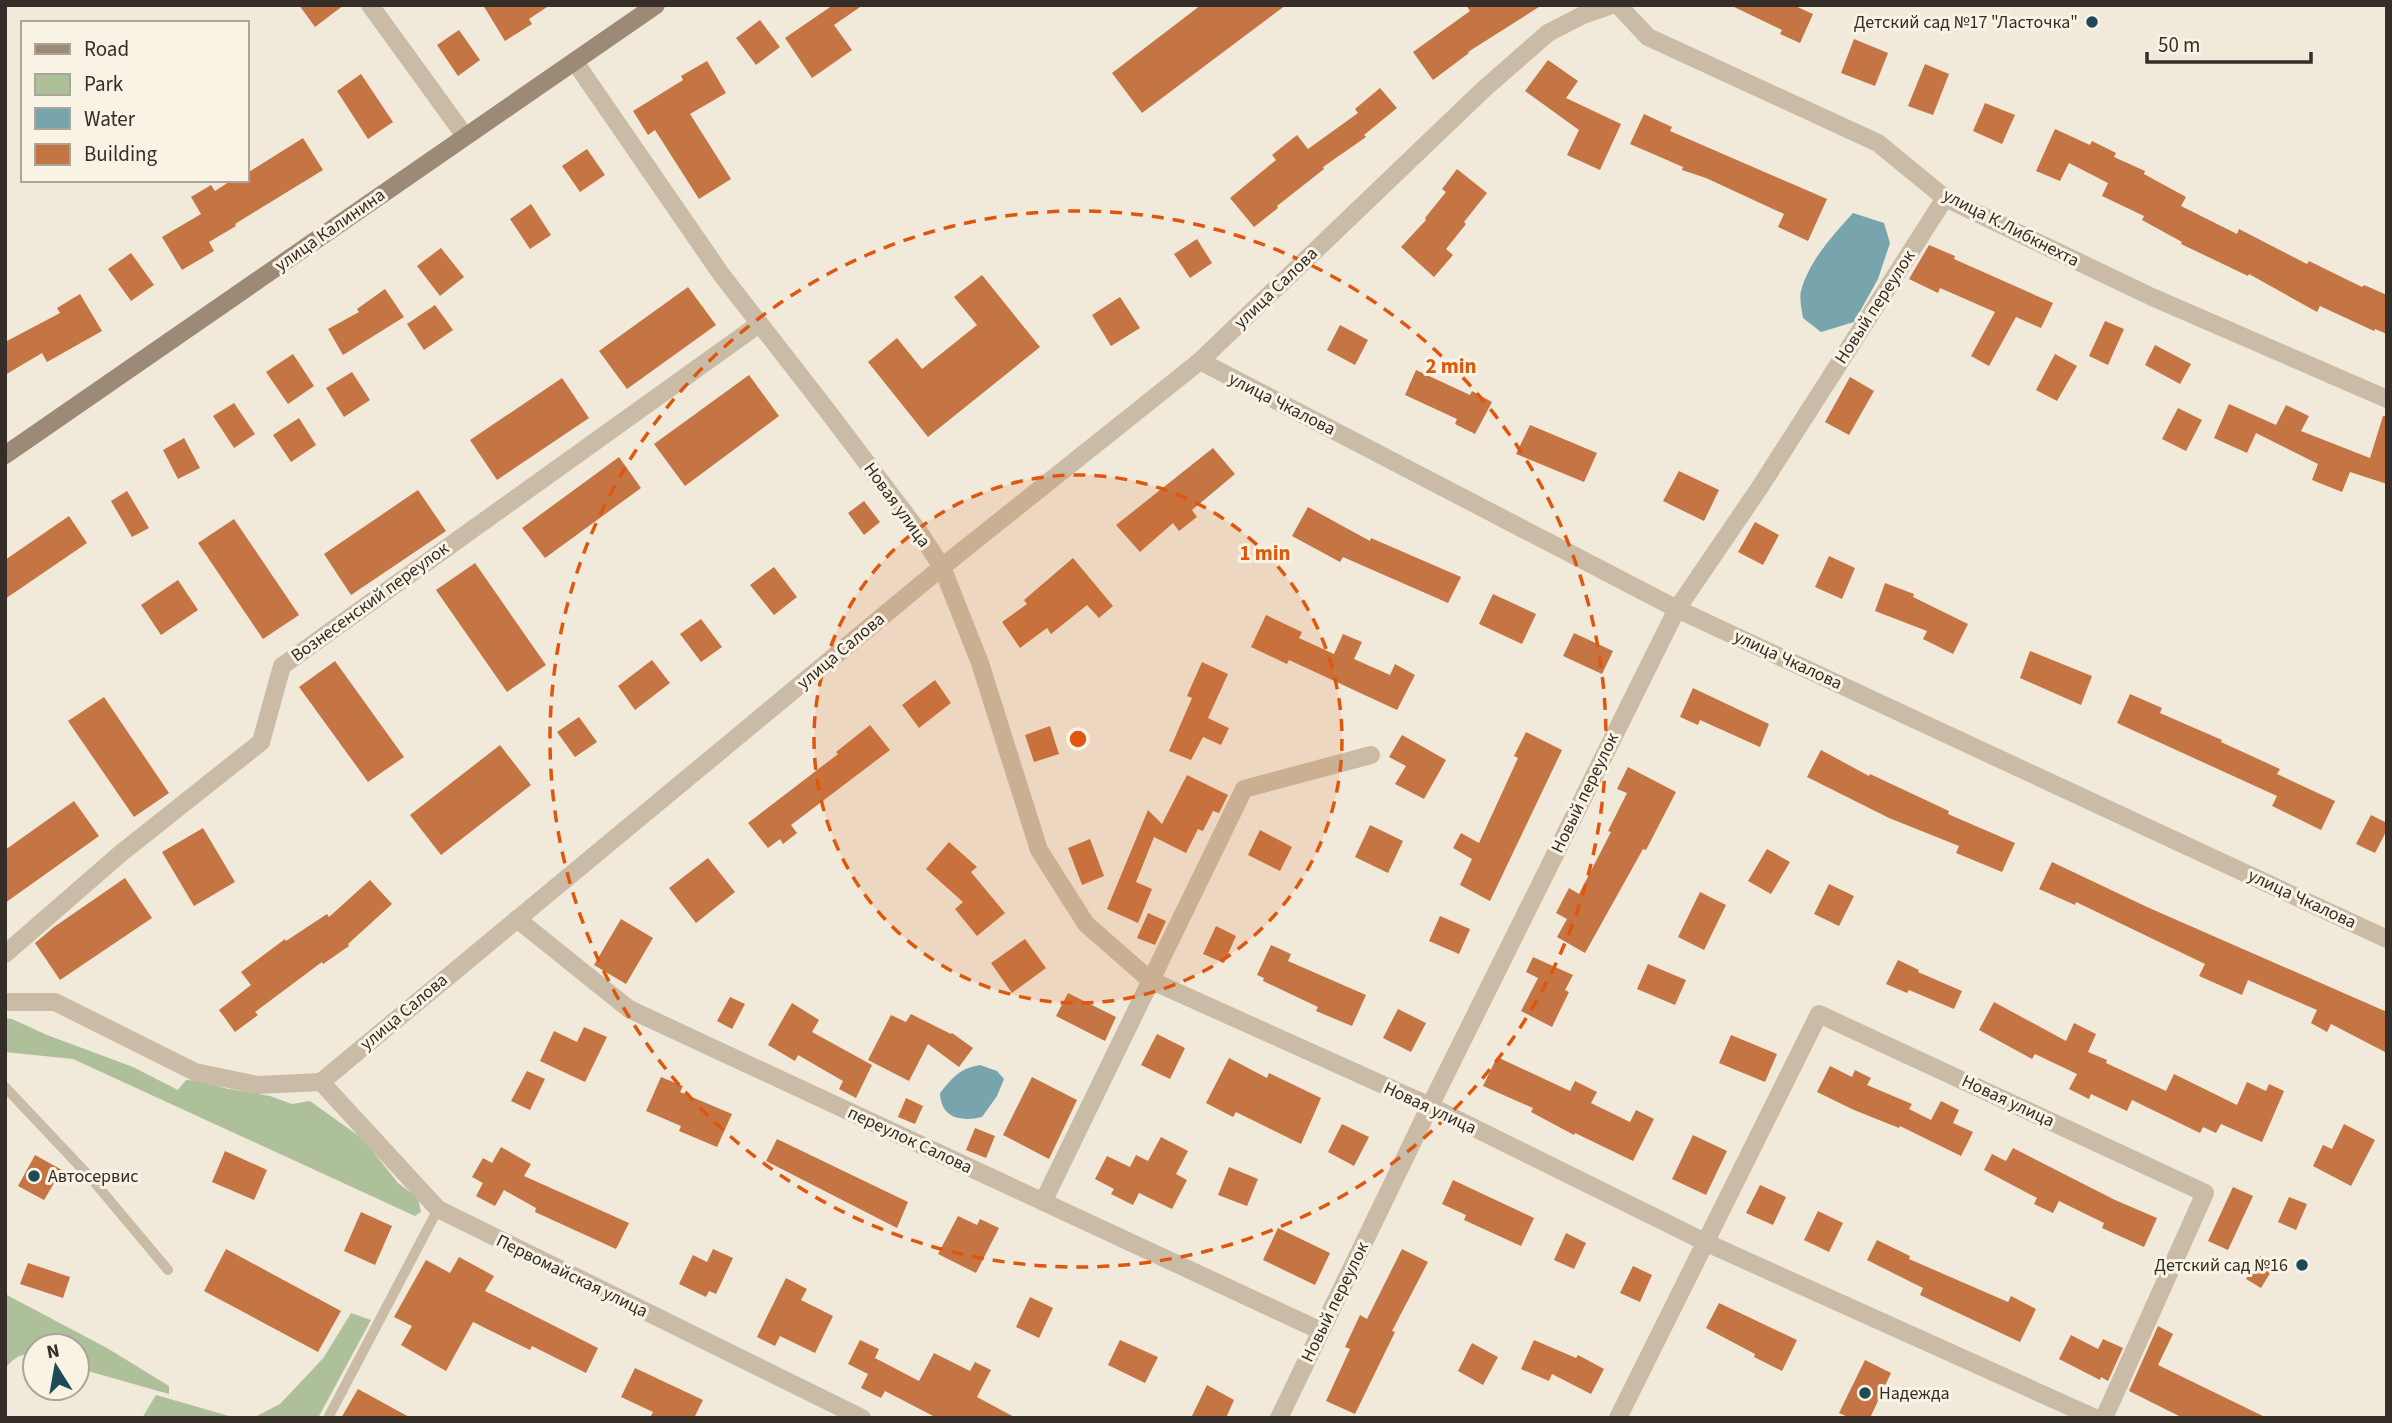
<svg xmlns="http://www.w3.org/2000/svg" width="2392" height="1423" viewBox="0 0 2392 1423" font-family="'Source Sans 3',sans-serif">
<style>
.green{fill:#aec09a}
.water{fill:#78a4ae}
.building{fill:#c57543}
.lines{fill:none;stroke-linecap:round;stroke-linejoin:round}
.service{stroke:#c9bba5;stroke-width:10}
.minor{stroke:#c9bba5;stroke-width:18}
.secondary{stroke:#9c8a77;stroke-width:18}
.ring{fill:none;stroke:#df570d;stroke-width:3.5;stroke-dasharray:12 9}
.poi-dot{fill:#1c4a56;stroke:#f9f3e5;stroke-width:2.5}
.labels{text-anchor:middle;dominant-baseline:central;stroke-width:6;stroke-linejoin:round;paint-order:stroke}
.poi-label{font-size:18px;fill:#352d27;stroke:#f9f3e5;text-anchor:end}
.street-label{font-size:18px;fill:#352d27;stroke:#f9f3e5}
.centre{fill:#df570d;stroke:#f9f3e5;stroke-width:3.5}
.ring-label{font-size:21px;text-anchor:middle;font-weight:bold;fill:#df570d;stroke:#f9f3e5;stroke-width:6;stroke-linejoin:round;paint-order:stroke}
</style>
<rect width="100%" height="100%" fill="#f1e9d9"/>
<!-- green -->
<g class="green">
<path d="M5 1018 12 1019 47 1035 133 1067 178 1090 186 1080 201 1081 224 1088 270 1096 292 1104 310 1101 363 1139 398 1183 418 1198 421 1212 415 1216 73 1059 5 1052Z"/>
<path d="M5 1294 107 1348 169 1386V1394L77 1368V1346H35V1356C20 1352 15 1358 5 1368Z"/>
<path d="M351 1313 371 1320 318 1418H253L280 1404 315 1367 324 1357Z"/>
<path d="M156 1395 236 1418H142Z"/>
</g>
<!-- water -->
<g class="water">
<path d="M1853 213 1884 223 1890 243 1878 279 1854 322 1821 332 1803 318C1802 310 1799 299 1801 291 1809 261 1833 235 1853 213Z"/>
<path d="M980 1065 997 1071 1004 1079 997 1096 982 1117C960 1122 941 1118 940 1093 952 1078 960 1068 980 1065Z"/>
</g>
<!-- building -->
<g class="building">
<path d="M299 5H344L315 27Z"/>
<path d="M483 5H550L529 19 532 24 505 41Z"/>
<path d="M833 5H863L834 25 852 50 812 78 785 38Z"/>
<path d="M1201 5H1286L1142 113 1112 73Z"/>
<path d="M1466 5H1542L1468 52 1469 53 1433 80 1413 52 1470 11Z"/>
<path d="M1730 5H1793L1813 14 1800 43 1780 34 1782 30Z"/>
<path d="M760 20 780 47 756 65 736 38Z"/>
<path d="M459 30 480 60 458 76 437 45Z"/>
<path d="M1854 39 1888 53 1875 86 1841 73Z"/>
<path d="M1548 60 1578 81 1566 98 1621 124 1600 170 1567 155 1579 130 1525 91Z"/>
<path d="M707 61 726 93 690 114 731 179 699 199 655 130 648 135 633 111 683 80 681 76Z"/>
<path d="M1925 64 1949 74 1933 115 1908 106Z"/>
<path d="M361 74 393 122 368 139 337 91Z"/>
<path d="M1380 88 1397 108 1364 135 1366 137 1323 167 1324 169 1277 206 1278 208 1254 227 1230 198 1276 160 1272 155 1297 135 1308 149 1358 113 1355 109Z"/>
<path d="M1985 103 2015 115 2002 144 1973 131Z"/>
<path d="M1644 114 1672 127 1670 131 1827 199 1808 241 1778 227 1784 214 1706 178 1682 170 1683 167 1630 144Z"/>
<path d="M2055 129 2090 145 2092 141 2116 153 2114 157 2145 171 2144 174 2186 197 2181 206 2237 234 2239 229 2307 264 2309 261 2362 287 2364 285 2387 295V334L2375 329 2374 331 2320 306 2317 312 2249 274 2248 276 2181 244 2182 242 2142 220 2144 216 2102 196 2108 183 2069 163 2060 181 2036 171Z"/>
<path d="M303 138 323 170 235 224 236 226 209 242 214 251 182 270 162 237 201 214 191 197 211 185 215 191 232 180H247V173Z"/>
<path d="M587 149 605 175 580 192 562 166Z"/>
<path d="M1457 169 1487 193 1464 222 1466 224 1446 249 1453 255 1434 277 1401 247 1426 220 1425 218 1446 192 1442 189Z"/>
<path d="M531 204 551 235 530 249 510 219Z"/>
<path d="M1197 239 1212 263 1190 278 1174 254Z"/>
<path d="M1929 245 1955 256 1954 259 2053 303 2041 328 2016 317 1989 366 1971 356 1995 312 1940 288 1938 293 1909 279Z"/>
<path d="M441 248 464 277 440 296 417 266Z"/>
<path d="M131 253 154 285 131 301 108 269Z"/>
<path d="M982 275 1040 347 928 437 868 362 897 338 922 369 977 325 954 297Z"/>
<path d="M688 287 716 325 627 389 599 351Z"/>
<path d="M385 289 404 317 343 355 328 329 359 312 357 309Z"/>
<path d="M80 294 102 331 47 362 42 353 5 375V342L60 313 57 308Z"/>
<path d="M1120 297 1140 328 1111 346 1092 315Z"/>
<path d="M435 305 453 330 424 350 407 324Z"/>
<path d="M2105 321 2124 329 2108 365 2089 356Z"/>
<path d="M1340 325 1368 340 1355 365 1327 350Z"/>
<path d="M2155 345 2191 364 2180 384 2145 365Z"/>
<path d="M293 354 314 386 288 404 266 372Z"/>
<path d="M2055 354 2077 366 2057 401 2036 390Z"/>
<path d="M1416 370 1470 395 1472 391 1492 402 1475 434 1455 424 1457 419 1405 395Z"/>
<path d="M352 372 370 400 344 417 326 388Z"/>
<path d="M749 375 779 416 685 486 654 444Z"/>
<path d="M1850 377 1874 391 1849 435 1825 422Z"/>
<path d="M562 378 589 418 497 480 470 440Z"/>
<path d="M234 403 255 434 234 448 213 416Z"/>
<path d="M2229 404 2276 425 2286 405 2309 416 2301 431 2370 458 2383 416H2387V484L2350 472 2342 492 2312 480 2318 464 2256 433 2247 453 2214 438Z"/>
<path d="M2178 408 2202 420 2186 451 2162 439Z"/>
<path d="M299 418 316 445 291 462 273 435Z"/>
<path d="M1530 425 1597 453 1584 482 1516 454Z"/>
<path d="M184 438 200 468 178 479 163 450Z"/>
<path d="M1213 448 1235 474 1192 510 1197 517 1179 531 1173 523 1140 552 1116 525Z"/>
<path d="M619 457 641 488 545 558 522 528Z"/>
<path d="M1679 471 1719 490 1704 521 1663 501Z"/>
<path d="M418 490 446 531 351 595 324 554Z"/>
<path d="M127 491 149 528 132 537 111 501Z"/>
<path d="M864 501 880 522 864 535 848 513Z"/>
<path d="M1308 507 1370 541 1371 538 1461 577 1448 603 1343 557 1340 562 1292 536Z"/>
<path d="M69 516 87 543 5 599V560Z"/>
<path d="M234 519 299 615 263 639 198 543Z"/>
<path d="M1755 522 1779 535 1763 565 1738 552Z"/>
<path d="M1829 556 1855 568 1842 599 1815 587Z"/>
<path d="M1073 558 1113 606 1099 618 1087 605 1051 634 1047 628 1020 648 1002 622 1027 604 1024 600Z"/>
<path d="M475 563 546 665 507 692 436 590Z"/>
<path d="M774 567 797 597 774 615 750 585Z"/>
<path d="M178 580 198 610 161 635 141 605Z"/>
<path d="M1885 583 1914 594 1913 597 1968 624 1953 654 1923 639 1927 631 1875 611Z"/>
<path d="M1493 594 1536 614 1522 644 1479 624Z"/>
<path d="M1266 615 1302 632 1299 638 1334 654 1343 634 1362 642 1354 659 1390 675 1395 664 1415 675 1397 710 1289 660 1287 664 1251 647Z"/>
<path d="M701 619 722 647 701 662 680 634Z"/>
<path d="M1574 633 1613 651 1602 674 1563 656Z"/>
<path d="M2030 651 2092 676 2081 705 2020 678Z"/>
<path d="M652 660 670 683 635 710 618 686Z"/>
<path d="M335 661 404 757 368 782 299 687Z"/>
<path d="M1202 662 1228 674 1208 718 1229 728 1221 745 1203 737 1191 760 1169 751 1192 698 1187 696Z"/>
<path d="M935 680 951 703 919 728 902 705Z"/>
<path d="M1693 688 1769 724 1760 747 1700 720 1698 725 1680 717Z"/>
<path d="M2130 694 2162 708 2160 713 2222 740 2221 742 2280 769 2277 774 2335 801 2321 830 2272 806 2277 796 2117 723Z"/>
<path d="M104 697 169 793 134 817 68 721Z"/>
<path d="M579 717 597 742 575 757 557 732Z"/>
<path d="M870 725 890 750 791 825 797 833 783 844 780 839 768 848 748 823 838 754 836 752Z"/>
<path d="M1050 726 1059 754 1034 762 1025 735Z"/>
<path d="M1526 732 1562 750 1490 901 1460 885 1472 859 1453 848 1461 833 1479 843 1518 758 1514 756Z"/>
<path d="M1402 735 1446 760 1424 799 1395 784 1406 766 1389 757Z"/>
<path d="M500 745 531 785 441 855 410 815Z"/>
<path d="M1821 750 1869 776 1870 774 1949 811 1948 814 2015 843 2002 872 1956 853 1959 846 1889 818 1807 777Z"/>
<path d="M1628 767 1676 792 1646 850 1643 849 1585 953 1557 937 1567 919 1556 913 1569 888 1579 894 1611 832 1608 831 1627 793 1617 789Z"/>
<path d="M1187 775 1228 795 1219 813 1213 811 1203 831 1198 829 1186 853 1154 837 1136 882 1152 889 1138 923 1107 909 1148 810 1162 824Z"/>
<path d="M74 801 99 836 5 903V850Z"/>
<path d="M2371 815 2387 823V830L2375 853 2356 844Z"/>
<path d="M1370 825 1403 841 1388 873 1355 857Z"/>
<path d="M203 828 235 882 194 906 162 852Z"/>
<path d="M1260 830 1292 847 1280 871 1248 855Z"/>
<path d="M1090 839 1104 876 1082 885 1068 848Z"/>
<path d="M949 842 977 867 971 872 1005 913 977 936 955 909 963 902 926 869Z"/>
<path d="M1767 849 1790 862 1771 894 1748 881Z"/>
<path d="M708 858 735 892 696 923 669 888Z"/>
<path d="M2052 862 2147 907 2387 1012V1053L2331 1024 2327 1032 2311 1023 2317 1010 2248 980 2242 995 2199 976 2205 964 2076 902 2075 905 2039 889Z"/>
<path d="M125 878 152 918 60 980 35 943 54 927Z"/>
<path d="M370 880 392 904 348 944 349 946 323 964 322 962 255 1012 258 1015 235 1032 219 1010 251 985 241 972 285 939 286 941 327 914 329 917Z"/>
<path d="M1829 884 1854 896 1839 926 1814 914Z"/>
<path d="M1700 892 1726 905 1704 950 1678 937Z"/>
<path d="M1148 913 1166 921 1155 945 1137 938Z"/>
<path d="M1440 916 1470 929 1459 954 1429 941Z"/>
<path d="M621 919 653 938 626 984 594 965Z"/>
<path d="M1216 926 1236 936 1224 963 1203 954Z"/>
<path d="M1025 939 1046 968 1012 993 991 963Z"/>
<path d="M1271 945 1291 954 1288 961 1366 995 1352 1026 1316 1011 1318 1007 1263 981 1264 978 1257 975Z"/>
<path d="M1533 957 1573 975 1565 990 1569 992 1552 1027 1521 1011 1538 978 1526 972Z"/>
<path d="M1898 960 1919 970 1918 972 1962 991 1954 1009 1909 990 1907 993 1886 984Z"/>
<path d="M1648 964 1686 980 1675 1005 1637 989Z"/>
<path d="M1068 993 1116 1017 1105 1041 1056 1016Z"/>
<path d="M730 997 745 1004 732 1029 717 1021Z"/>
<path d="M1994 1002 2066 1041 2074 1023 2096 1034 2088 1052 2107 1060 2106 1063 2166 1091 2174 1074 2237 1105 2247 1082 2266 1091 2269 1084 2284 1091 2262 1142 2221 1124 2216 1133 2203 1127 2200 1133 2132 1100 2127 1111 2091 1094 2089 1099 2069 1089 2077 1074 2035 1054 2032 1059 1979 1030Z"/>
<path d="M792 1003 819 1020 812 1032 872 1065 856 1098 839 1089 843 1081 798 1055 795 1061 768 1045Z"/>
<path d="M1398 1009 1426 1023 1411 1052 1383 1038Z"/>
<path d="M911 1014 951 1034 952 1033 973 1048 959 1067 928 1044 909 1081 868 1060 891 1015 906 1022Z"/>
<path d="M584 1027 607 1037 585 1082 540 1061 554 1031 577 1042Z"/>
<path d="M1157 1034 1185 1048 1170 1079 1141 1065Z"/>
<path d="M1731 1035 1777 1054 1765 1082 1719 1063Z"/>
<path d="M1497 1057 1570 1091 1575 1081 1597 1092 1591 1103 1630 1122 1636 1110 1654 1119 1633 1161 1575 1133 1574 1135 1531 1112 1533 1108 1483 1086Z"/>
<path d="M1229 1058 1267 1078 1269 1073 1321 1098 1301 1144 1236 1112 1233 1117 1206 1103Z"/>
<path d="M1830 1066 1852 1077 1855 1070 1871 1078 1867 1085 1912 1104 1909 1109 1931 1120 1941 1101 1959 1110 1953 1123 1973 1132 1961 1156 1900 1126 1899 1128 1854 1110 1817 1092Z"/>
<path d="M527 1071 545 1079 530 1110 511 1101Z"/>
<path d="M661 1077 683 1086 680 1092 732 1114 717 1147 679 1131 681 1126 646 1111Z"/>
<path d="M1032 1077 1077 1100 1049 1159 1003 1135Z"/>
<path d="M906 1098 923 1106 915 1124 898 1117Z"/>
<path d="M1342 1124 1369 1137 1354 1166 1328 1152Z"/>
<path d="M2344 1124 2375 1140 2351 1186 2313 1166 2323 1145 2332 1149Z"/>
<path d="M975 1128 995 1136 986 1158 966 1150Z"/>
<path d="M1693 1135 1727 1151 1706 1195 1672 1179Z"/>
<path d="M1161 1137 1188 1151 1176 1174 1187 1180 1172 1209 1139 1193 1133 1205 1111 1194 1114 1189 1095 1179 1107 1156 1130 1167 1136 1155 1148 1161Z"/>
<path d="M777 1139 908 1202 897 1228 766 1161Z"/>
<path d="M501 1147 531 1164 524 1176 629 1223 616 1249 535 1212 536 1208 504 1190 495 1206 476 1196 483 1183 472 1177 483 1158 492 1163Z"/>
<path d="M2013 1148 2115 1200 2157 1218 2144 1247 2102 1228 2104 1223 2059 1201 2053 1213 2034 1204 2037 1198 1984 1170 1992 1154 2006 1161Z"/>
<path d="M225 1151 267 1170 254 1200 212 1182Z"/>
<path d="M35 1155 62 1170 44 1200 18 1186Z"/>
<path d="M1229 1167 1258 1179 1247 1206 1218 1195Z"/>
<path d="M1453 1180 1534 1218 1521 1246 1464 1220 1466 1215 1442 1204Z"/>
<path d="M1760 1185 1786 1197 1773 1225 1746 1213Z"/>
<path d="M2233 1187 2253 1196 2228 1250 2208 1241Z"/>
<path d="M2289 1197 2307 1204 2296 1230 2278 1222Z"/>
<path d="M1818 1211 1843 1223 1829 1252 1804 1240Z"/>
<path d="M361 1212 392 1226 375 1265 344 1251Z"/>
<path d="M958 1216 977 1225 980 1219 999 1228 976 1273 938 1254Z"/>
<path d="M1278 1228 1330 1253 1315 1285 1263 1260Z"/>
<path d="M1566 1233 1586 1243 1574 1269 1554 1260Z"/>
<path d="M1877 1240 1910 1256 1909 1259 2008 1302 2011 1296 2036 1309 2020 1342 1920 1295 1923 1288 1867 1260Z"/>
<path d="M226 1249 341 1311 318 1352 204 1291Z"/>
<path d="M713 1249 733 1258 716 1294 709 1291 706 1297 679 1284 693 1255 707 1262Z"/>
<path d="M1402 1249 1428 1262 1392 1331 1395 1332 1355 1414 1326 1401 1350 1349 1345 1347 1360 1315 1367 1319Z"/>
<path d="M2260 1256 2275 1265 2261 1288 2246 1279Z"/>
<path d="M459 1257 494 1276 485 1291 598 1348 586 1373 532 1346 530 1350 473 1322 446 1371 401 1345 412 1326 394 1317 426 1260 450 1273Z"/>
<path d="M28 1263 70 1277 63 1298 20 1284Z"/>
<path d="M1633 1266 1652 1275 1640 1302 1620 1293Z"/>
<path d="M786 1278 807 1289 801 1300 833 1316 815 1353 780 1336 775 1346 757 1337Z"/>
<path d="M1030 1297 1053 1308 1039 1338 1016 1327Z"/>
<path d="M1719 1303 1797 1340 1782 1371 1754 1357 1755 1354 1706 1328Z"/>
<path d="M2158 1326 2173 1334 2158 1365 2267 1418H2183L2129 1391Z"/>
<path d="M2071 1335 2098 1349 2103 1339 2123 1348 2108 1381 2101 1377 2100 1380 2059 1359Z"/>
<path d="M860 1340 879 1349 875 1358 919 1381 934 1353 970 1371 975 1362 991 1370 977 1397 1016 1418H937L885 1391 881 1398 861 1388 868 1374 848 1364Z"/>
<path d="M1120 1340 1158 1357 1145 1383 1108 1365Z"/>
<path d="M1534 1340 1576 1358 1578 1355 1604 1369 1591 1394 1552 1374 1549 1381 1521 1369Z"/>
<path d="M1472 1343 1498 1357 1483 1385 1458 1371Z"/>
<path d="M1865 1360 1891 1373 1870 1418H1850L1839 1413Z"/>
<path d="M635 1368 703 1400 694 1418H650L653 1412 621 1397Z"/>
<path d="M1207 1385 1234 1400 1226 1418H1191Z"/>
<path d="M358 1389 411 1418H341Z"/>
</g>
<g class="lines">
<!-- service -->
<g class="service">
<path d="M5 1087 90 1177 168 1270"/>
<path d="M328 1418 438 1209"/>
</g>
<!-- minor -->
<g class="minor">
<path d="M370 5 465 136"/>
<path d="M1618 5 1648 37 1878 143 1945 198 2152 297 2387 399"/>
<path d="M575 62 721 274 826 409 919 532 942 567 980 663 1039 850 1086 924 1150 980 1430 1106 1707 1243 2095 1418"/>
<path d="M1200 361 1677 609 2387 939"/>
<path d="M517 919 629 1009 1321 1331"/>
<path d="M5 954 120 854 261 742 282 666 759 324"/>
<path d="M5 1002H55L195 1072 257 1085 321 1082 942 567 1200 361 1484 89 1548 33 1583 15 1612 5"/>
<path d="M321 1082 438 1209 862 1418"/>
<path d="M1043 1202 1244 789 1371 755"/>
<path d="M1279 1418 1430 1106 1677 609 1760 487 1945 198"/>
<path d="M1618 1418 1819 1014 2205 1193 2104 1418"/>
</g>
<!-- secondary -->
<path class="secondary" d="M5 455 656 5"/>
</g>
<!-- distance rings -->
<circle cx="1078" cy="739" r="264" fill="#df570d" fill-opacity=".12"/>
<g class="ring">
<circle cx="1078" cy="739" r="264"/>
<circle cx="1078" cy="739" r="528"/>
</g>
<!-- markers -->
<g class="poi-dot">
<circle cx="2092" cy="22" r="7"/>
<circle cx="34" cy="1176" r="7"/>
<circle cx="2302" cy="1265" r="7"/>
<circle cx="1865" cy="1393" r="7"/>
</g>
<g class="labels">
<!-- poi labels -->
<g class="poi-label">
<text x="2078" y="22">Детский сад №17 "Ласточка"</text>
<text x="48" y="1176" text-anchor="start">Автосервис</text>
<text x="2288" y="1265">Детский сад №16</text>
<text x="1879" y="1393" text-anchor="start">Надежда</text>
</g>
<!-- street labels -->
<g class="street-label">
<text transform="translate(2011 228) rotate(27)">улица К.Либкнехта</text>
<text transform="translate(330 230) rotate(-35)">улица Калинина</text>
<text transform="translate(1276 288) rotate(-44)">улица Салова</text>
<text transform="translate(1875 307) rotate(-57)">Новый переулок</text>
<text transform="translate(1282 404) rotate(27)">улица Чкалова</text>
<text transform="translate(897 505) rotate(54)">Новая улица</text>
<text transform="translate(370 602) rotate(-36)">Вознесенский переулок</text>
<text transform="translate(841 651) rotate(-40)">улица Салова</text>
<text transform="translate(1788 660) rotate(25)">улица Чкалова</text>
<text transform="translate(1585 793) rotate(-64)">Новый переулок</text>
<text transform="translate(2302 899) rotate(25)">улица Чкалова</text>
<text transform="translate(404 1012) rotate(-40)">улица Салова</text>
<text transform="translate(2008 1101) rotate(25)">Новая улица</text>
<text transform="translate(1430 1108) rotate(25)">Новая улица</text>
<text transform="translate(910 1140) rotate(25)">переулок Салова</text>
<text transform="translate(572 1276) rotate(26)">Первомайская улица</text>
<text transform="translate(1335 1302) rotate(-64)">Новый переулок</text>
</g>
</g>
<circle cx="1078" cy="739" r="10" class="centre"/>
<g class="ring-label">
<text x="1451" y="373">2 min</text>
<text x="1265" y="560">1 min</text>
</g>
<!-- border -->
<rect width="2392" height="1423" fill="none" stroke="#352d27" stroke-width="14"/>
<!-- legend -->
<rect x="21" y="21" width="228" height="161" fill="#f9f3e5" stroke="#aba499" stroke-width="2"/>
<rect x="35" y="44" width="35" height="10" fill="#9c8a77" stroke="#aba499" stroke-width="2"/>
<text x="84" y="56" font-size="21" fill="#352d27">Road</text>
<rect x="35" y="74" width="35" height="21" fill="#aec09a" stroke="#aba499" stroke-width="2"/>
<text x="84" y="91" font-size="21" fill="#352d27">Park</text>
<rect x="35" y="108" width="35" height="21" fill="#78a4ae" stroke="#aba499" stroke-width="2"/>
<text x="84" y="126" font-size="21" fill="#352d27">Water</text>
<rect x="35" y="144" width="35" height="21" fill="#c57543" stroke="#aba499" stroke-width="2"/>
<text x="84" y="161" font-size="21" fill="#352d27">Building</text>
<!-- north arrow -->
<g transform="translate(56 1367) rotate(349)"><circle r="33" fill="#f9f3e5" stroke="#aba499" stroke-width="2"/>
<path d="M0-5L12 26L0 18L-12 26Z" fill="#1c4a56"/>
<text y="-10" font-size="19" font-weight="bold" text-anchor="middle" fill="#352d27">N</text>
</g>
<!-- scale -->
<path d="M2147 52v10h164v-10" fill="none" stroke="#352d27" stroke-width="3.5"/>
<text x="2158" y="52" font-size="21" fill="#352d27" stroke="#f9f3e5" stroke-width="5" paint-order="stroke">50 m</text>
</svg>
